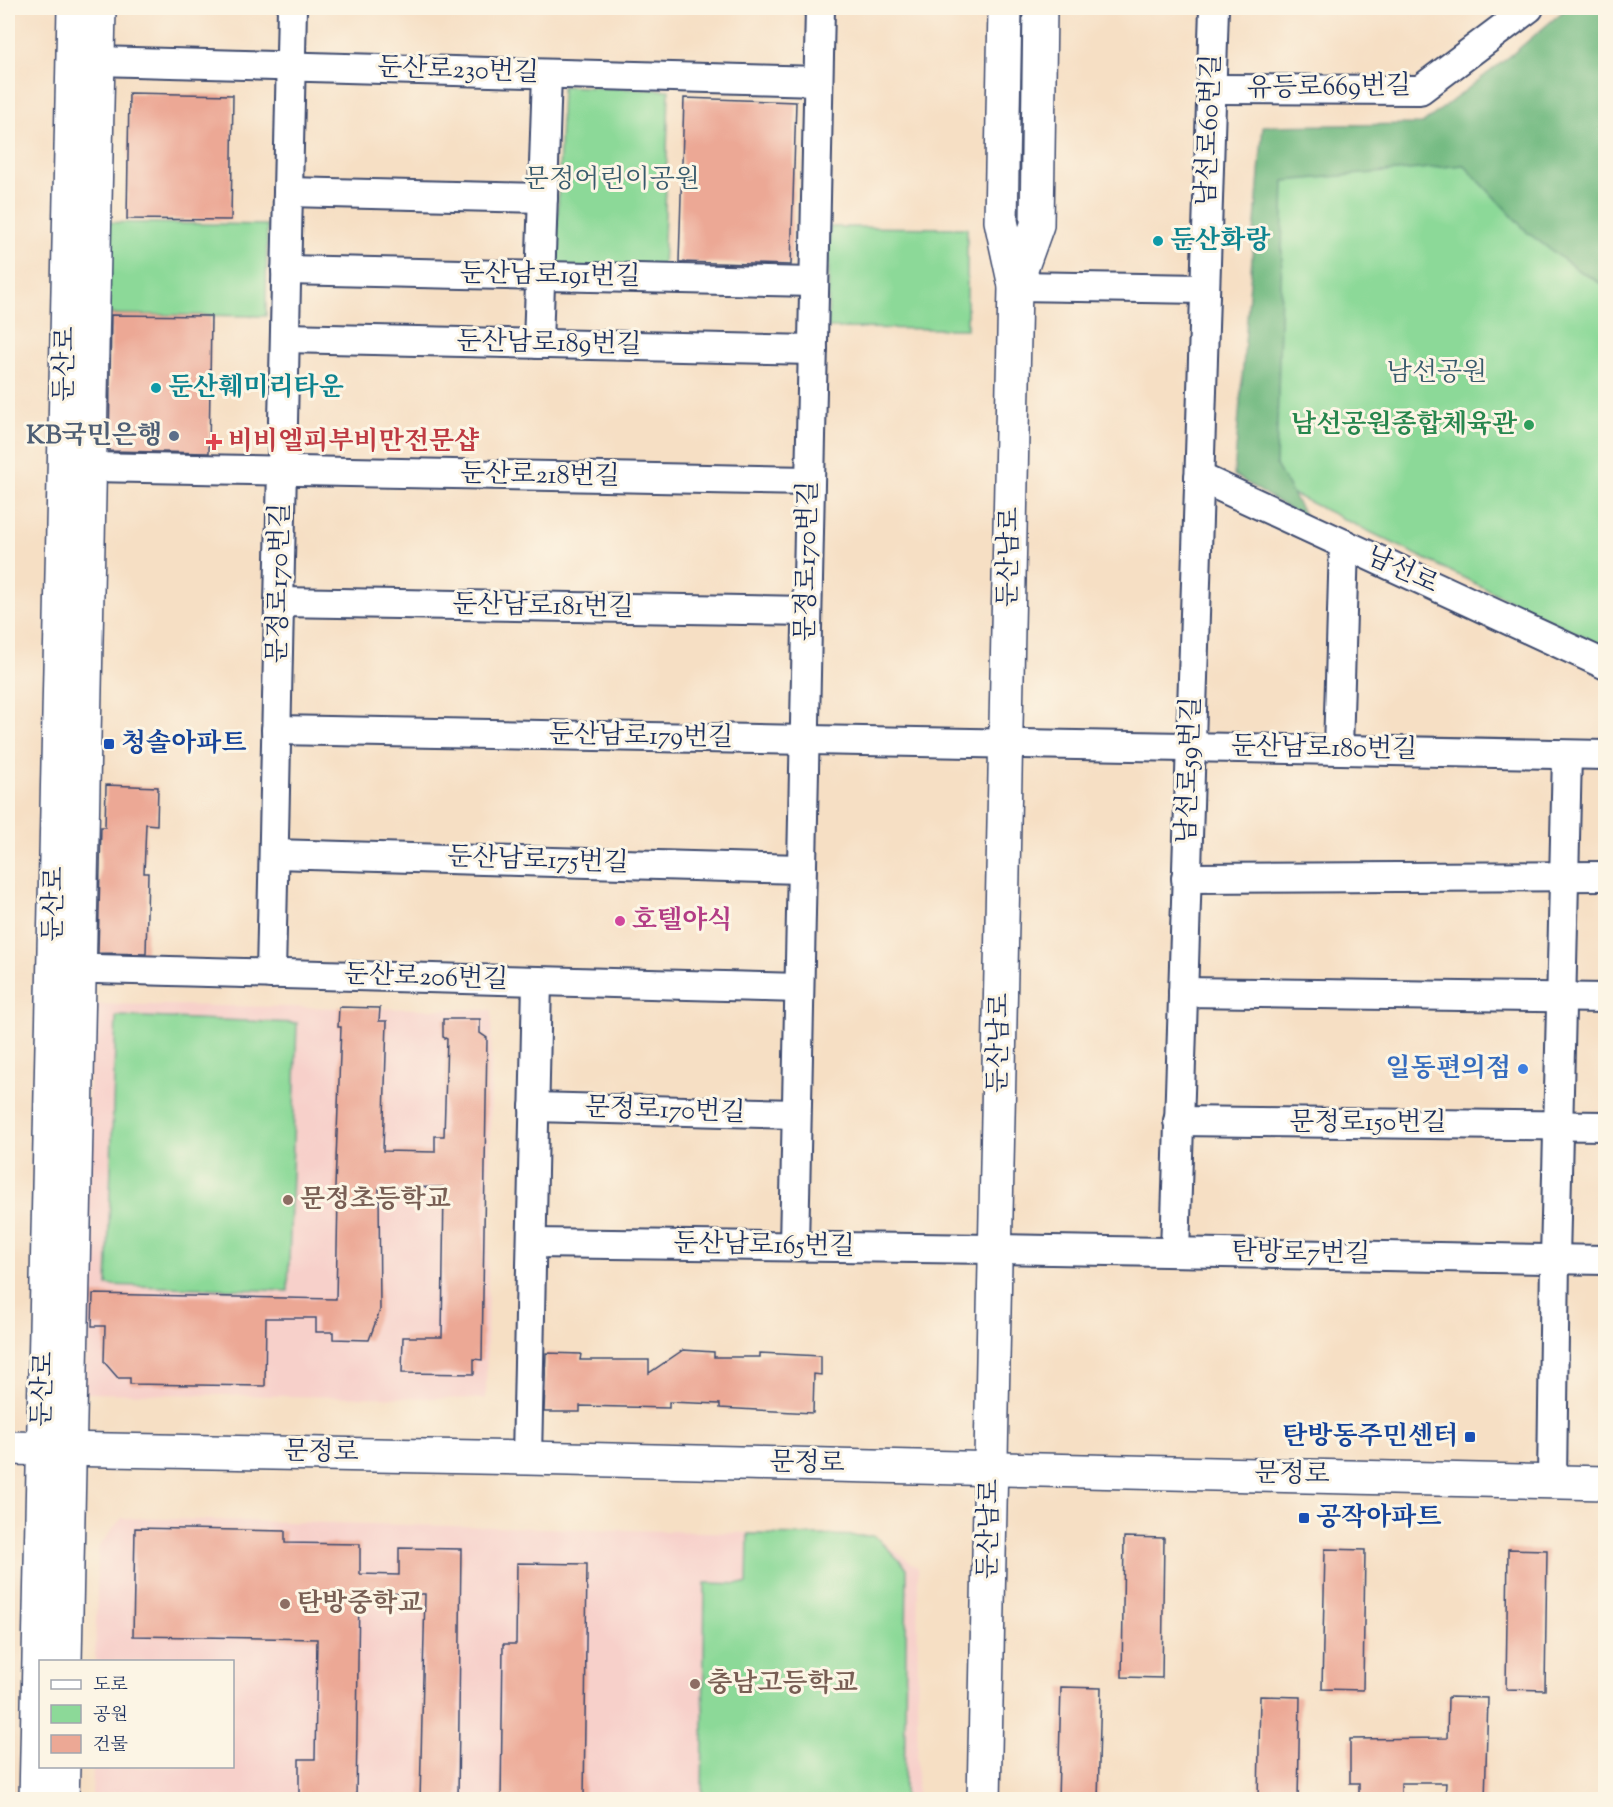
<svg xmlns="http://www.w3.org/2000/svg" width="1613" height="1807" viewBox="0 0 1613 1807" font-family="'Sorts Mill Goudy','Noto Serif KR',serif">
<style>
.built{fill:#f7d0ca}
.green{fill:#8cd998;stroke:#54847b;stroke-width:1.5}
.forest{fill:#71b980;stroke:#46746f;stroke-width:1.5}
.building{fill:#eca895}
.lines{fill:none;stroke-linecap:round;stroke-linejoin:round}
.minor-casing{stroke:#3c496d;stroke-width:32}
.major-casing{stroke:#3c496d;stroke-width:36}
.minor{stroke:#fff;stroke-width:28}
.major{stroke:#fff;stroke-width:33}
.culture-dot{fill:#0f9aa8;stroke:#fcf5e5;stroke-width:2}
.leisure-dot{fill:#2e9e5b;stroke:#fcf5e5;stroke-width:2}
.service-dot{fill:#5c6f8a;stroke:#fcf5e5;stroke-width:2}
.health-dot{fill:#e0444e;stroke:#fcf5e5;stroke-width:2}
.transit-dot{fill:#1a4fb4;stroke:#fcf5e5;stroke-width:2}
.hotel-dot{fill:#d1479c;stroke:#fcf5e5;stroke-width:2}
.shop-dot{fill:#3f7fe0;stroke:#fcf5e5;stroke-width:2}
.education-dot{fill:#8d6e63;stroke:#fcf5e5;stroke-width:2}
.labels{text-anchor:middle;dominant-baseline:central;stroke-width:6;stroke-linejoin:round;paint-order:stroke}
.street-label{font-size:26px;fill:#1b2f5e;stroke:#fcf5e5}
.park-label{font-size:26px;fill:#375a6c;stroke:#fcf5e5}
.culture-label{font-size:26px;font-weight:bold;fill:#0d838f;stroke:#fcf5e5;text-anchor:start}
.leisure-label{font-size:26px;font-weight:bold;fill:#27864d;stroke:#fcf5e5;text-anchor:end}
.service-label{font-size:26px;font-weight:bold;fill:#4e5e75;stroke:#fcf5e5;text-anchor:end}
.health-label{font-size:26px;font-weight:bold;fill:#be3a42;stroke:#fcf5e5;text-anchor:start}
.transit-label{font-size:26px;font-weight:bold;fill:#164399;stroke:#fcf5e5;text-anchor:start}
.hotel-label{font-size:26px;font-weight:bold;fill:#b23c85;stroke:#fcf5e5;text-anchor:start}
.shop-label{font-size:26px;font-weight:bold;fill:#366cbe;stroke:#fcf5e5;text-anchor:end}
.education-label{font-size:26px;font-weight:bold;fill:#785e54;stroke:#fcf5e5;text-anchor:start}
</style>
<rect width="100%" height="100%" fill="#fcf5e5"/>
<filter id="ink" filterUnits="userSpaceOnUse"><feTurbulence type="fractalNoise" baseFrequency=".0167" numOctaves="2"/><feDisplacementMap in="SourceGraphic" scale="12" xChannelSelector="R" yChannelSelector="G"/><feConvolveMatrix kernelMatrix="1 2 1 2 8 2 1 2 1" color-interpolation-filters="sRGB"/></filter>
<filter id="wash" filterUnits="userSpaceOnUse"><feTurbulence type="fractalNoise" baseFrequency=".008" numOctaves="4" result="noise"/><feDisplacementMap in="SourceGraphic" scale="24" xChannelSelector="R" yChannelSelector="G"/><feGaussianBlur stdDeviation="1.35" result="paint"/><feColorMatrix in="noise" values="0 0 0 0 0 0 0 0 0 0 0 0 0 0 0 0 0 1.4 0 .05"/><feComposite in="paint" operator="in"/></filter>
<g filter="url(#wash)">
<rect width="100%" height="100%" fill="#f6dfc4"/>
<!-- built -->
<g class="built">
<path d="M90 1004 492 1010 486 1399 85 1393Z"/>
<path d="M122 1518 875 1536 918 1568 917 1799 92 1800 93 1767 232 1766V1662L95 1661 98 1547Z"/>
</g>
<!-- green -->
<g class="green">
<path d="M1605 9V647L1264 480 1274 161 1426 167Z"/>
<path d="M562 86 669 90 663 273 556 269Z"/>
<path d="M90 222 267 225 266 316 89 314Z"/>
<path d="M829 227 967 228V329L828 328Z"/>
<path d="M116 1016 297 1023 288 1291 107 1285Z"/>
<path d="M748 1534 875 1536 907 1568 904 1799H702L705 1583 747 1584Z"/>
</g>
<!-- forest -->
<path class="forest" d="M1567 8H1605V286L1578 270 1528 233 1464 165 1284 181 1276 465 1307 520 1234 475 1263 126 1422 124 1510 56Z"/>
<g id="blocks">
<!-- building -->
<g class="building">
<path d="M129 93 233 95 231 220 127 219Z"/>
<path d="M684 98 796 102 791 265 679 262Z"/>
<path d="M111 315 211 316 209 453 109 451Z"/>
<path d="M106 785 158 787 157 825 146 824 144 873H148L146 954 98 953 101 827H105Z"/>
<path d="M339 1007 380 1008 379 1021H387L383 1151 435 1152V1136H444L447 1039 443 1037V1019H480V1033L487 1038 482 1360 474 1359V1374L402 1373 403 1337H442L444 1187 379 1188 380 1310 369 1340 333 1339V1332H316V1318H266L265 1386 130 1384V1378H118L104 1362 105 1326H92L93 1294 336 1299 338 1197 335 1187 341 1027H338Z"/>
<path d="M683 1350 714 1352V1357H760V1353L821 1356V1375L814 1374 813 1413 720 1408V1404L669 1402V1408L580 1406V1412H544L546 1353 581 1354 580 1360H649V1373Z"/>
<path d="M135 1528 285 1531V1543L360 1544V1574L399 1575V1548L461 1549 458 1800H420L425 1594 359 1593 356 1800H313V1796H299V1759H315L317 1639 133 1636Z"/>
<path d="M1124 1537 1164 1538 1162 1678 1122 1677Z"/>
<path d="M1325 1549 1365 1550 1363 1690 1322 1689Z"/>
<path d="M1508 1549 1547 1550 1545 1690 1506 1689Z"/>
<path d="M517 1563 587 1564 584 1800H501L503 1644H516Z"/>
<path d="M1061 1687 1101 1688 1098 1800H1058Z"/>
<path d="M1260 1696 1300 1697 1298 1800H1258Z"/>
<path d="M1448 1697 1488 1698 1485 1800H1445L1446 1783H1401V1800H1359V1783H1350V1739L1447 1738Z"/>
</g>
</g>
</g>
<g filter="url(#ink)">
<use href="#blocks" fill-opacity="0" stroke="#3c496d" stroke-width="1.5"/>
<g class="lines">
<!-- minor casing -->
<g class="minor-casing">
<g id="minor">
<path d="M97 61 818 81"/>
<path d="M1211 89 1420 90 1529 8"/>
<path d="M288 192 543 198"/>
<path d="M286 270 814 282"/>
<path d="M1015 286 1205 289"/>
<path d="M285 338 813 350"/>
<path d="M538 344 547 74"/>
<path d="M90 467 810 481"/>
<path d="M1199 477 1606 665"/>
<path d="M279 602 807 611"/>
<path d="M276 730 1606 755"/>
<path d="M1338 749 1344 544"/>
<path d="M274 854 801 869"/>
<path d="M1186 878 1606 876"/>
<path d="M59 968 799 988"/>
<path d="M271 974 292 8"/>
<path d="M1183 992 1606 998"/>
<path d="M534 1107 796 1114"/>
<path d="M1178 1121 1606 1126"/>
<path d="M532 1243 996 1249 1606 1260"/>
<path d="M794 1246 820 8"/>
<path d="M1175 1252 1214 8"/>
<path d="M527 1458 537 981"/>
<path d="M1552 1480 1555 1259 1567 755"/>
</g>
</g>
<!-- major casing -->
<g class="major-casing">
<g id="major">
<path d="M1015 286 1037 225 1040 8"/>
<path d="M8 1448 527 1458 1606 1483"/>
<path d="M65 1662 99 8"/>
<path d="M36 1800 74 8"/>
<path d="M62 1800 63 1766"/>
<path d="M984 1800 1015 286 1001 221 1005 8"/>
</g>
</g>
<!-- minor -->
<use href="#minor" class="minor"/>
<!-- major -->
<use href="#major" class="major"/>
</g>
</g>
<!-- markers -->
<g class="culture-dot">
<circle cx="1158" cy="241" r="6"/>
<circle cx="156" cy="388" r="6"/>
</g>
<circle class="leisure-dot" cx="1529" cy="425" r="6"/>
<circle class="service-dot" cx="174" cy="436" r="6"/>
<path class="health-dot" d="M211 433h6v6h6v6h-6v6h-6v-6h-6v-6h6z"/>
<g class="transit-dot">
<rect x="103" y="738" width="12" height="12" rx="3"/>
<rect x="1464" y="1431" width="12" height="12" rx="3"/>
<rect x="1298" y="1512" width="12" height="12" rx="3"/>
</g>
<circle class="hotel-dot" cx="620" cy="921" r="6"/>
<circle class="shop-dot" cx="1523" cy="1069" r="6"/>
<g class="education-dot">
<circle cx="288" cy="1200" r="6"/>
<circle cx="285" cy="1604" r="6"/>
<circle cx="695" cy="1684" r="6"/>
</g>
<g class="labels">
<!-- street labels -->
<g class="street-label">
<text transform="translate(458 71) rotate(2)">둔산로230번길</text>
<text transform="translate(1329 88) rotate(-1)">유등로669번길</text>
<text transform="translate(1210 130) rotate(-88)">남선로60번길</text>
<text transform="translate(550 276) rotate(1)">둔산남로191번길</text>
<text transform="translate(549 344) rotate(1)">둔산남로189번길</text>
<text transform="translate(66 364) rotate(-89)">둔산로</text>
<text transform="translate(540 476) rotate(1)">둔산로218번길</text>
<text transform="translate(1010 557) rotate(-89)">둔산남로</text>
<text transform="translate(808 561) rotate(-89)">문정로170번길</text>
<text transform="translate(1402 571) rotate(25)">남선로</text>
<text transform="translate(280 583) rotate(-89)">문정로170번길</text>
<text transform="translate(543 607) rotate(1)">둔산남로181번길</text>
<text transform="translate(641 737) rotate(1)">둔산남로179번길</text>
<text transform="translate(1324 749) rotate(1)">둔산남로180번길</text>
<text transform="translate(1190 770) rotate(-88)">남선로59번길</text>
<text transform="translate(538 861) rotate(2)">둔산남로175번길</text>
<text transform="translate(55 904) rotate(-89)">둔산로</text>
<text transform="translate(426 978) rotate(2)">둔산로206번길</text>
<text transform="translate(1000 1043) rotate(-89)">둔산남로</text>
<text transform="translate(665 1111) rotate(2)">문정로170번길</text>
<text x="1368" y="1123">문정로150번길</text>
<text transform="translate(764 1246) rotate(1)">둔산남로165번길</text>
<text transform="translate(1301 1254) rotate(1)">탄방로7번길</text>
<text transform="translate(44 1389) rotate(-88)">둔산로</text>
<text transform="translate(321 1453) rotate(1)">문정로</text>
<text transform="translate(807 1464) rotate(1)">문정로</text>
<text transform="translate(1292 1475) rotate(1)">문정로</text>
<text transform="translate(990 1529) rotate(-89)">둔산남로</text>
</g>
<!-- park labels -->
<g class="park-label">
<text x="612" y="180">문정어린이공원</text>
<text x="1437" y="373">남선공원</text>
</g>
<!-- culture labels -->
<g class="culture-label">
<text x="1170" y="241">둔산화랑</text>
<text x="168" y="388">둔산훼미리타운</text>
</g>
<!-- leisure labels -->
<g class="leisure-label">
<text x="1517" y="425">남선공원종합체육관</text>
</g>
<!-- service labels -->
<g class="service-label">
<text x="162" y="436">KB국민은행</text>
</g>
<!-- health labels -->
<g class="health-label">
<text x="228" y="442">비비엘피부비만전문샵</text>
</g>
<!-- transit labels -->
<g class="transit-label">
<text x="121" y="744">청솔아파트</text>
<text x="1458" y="1437" text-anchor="end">탄방동주민센터</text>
<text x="1316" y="1518">공작아파트</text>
</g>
<!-- hotel labels -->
<g class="hotel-label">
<text x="632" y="921">호텔야식</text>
</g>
<!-- shop labels -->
<g class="shop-label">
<text x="1511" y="1069">일동편의점</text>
</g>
<!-- education labels -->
<g class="education-label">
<text x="300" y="1200">문정초등학교</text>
<text x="297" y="1604">탄방중학교</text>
<text x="707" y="1684">충남고등학교</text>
</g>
</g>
<!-- margin -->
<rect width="1613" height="1807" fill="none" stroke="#fcf5e5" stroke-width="30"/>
<!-- legend -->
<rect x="39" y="1660" width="195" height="108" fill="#fcf5e5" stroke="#a2a6af" stroke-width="1.5"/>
<rect x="51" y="1680" width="30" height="9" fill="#ffffff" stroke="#a2a6af" stroke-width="1.5"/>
<text x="93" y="1690" font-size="18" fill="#1b2f5e">도로</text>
<rect x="51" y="1705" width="30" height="18" fill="#8cd998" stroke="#a2a6af" stroke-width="1.5"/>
<text x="93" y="1720" font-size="18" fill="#1b2f5e">공원</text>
<rect x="51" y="1735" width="30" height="18" fill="#eca895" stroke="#a2a6af" stroke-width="1.5"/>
<text x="93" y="1750" font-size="18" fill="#1b2f5e">건물</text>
</svg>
